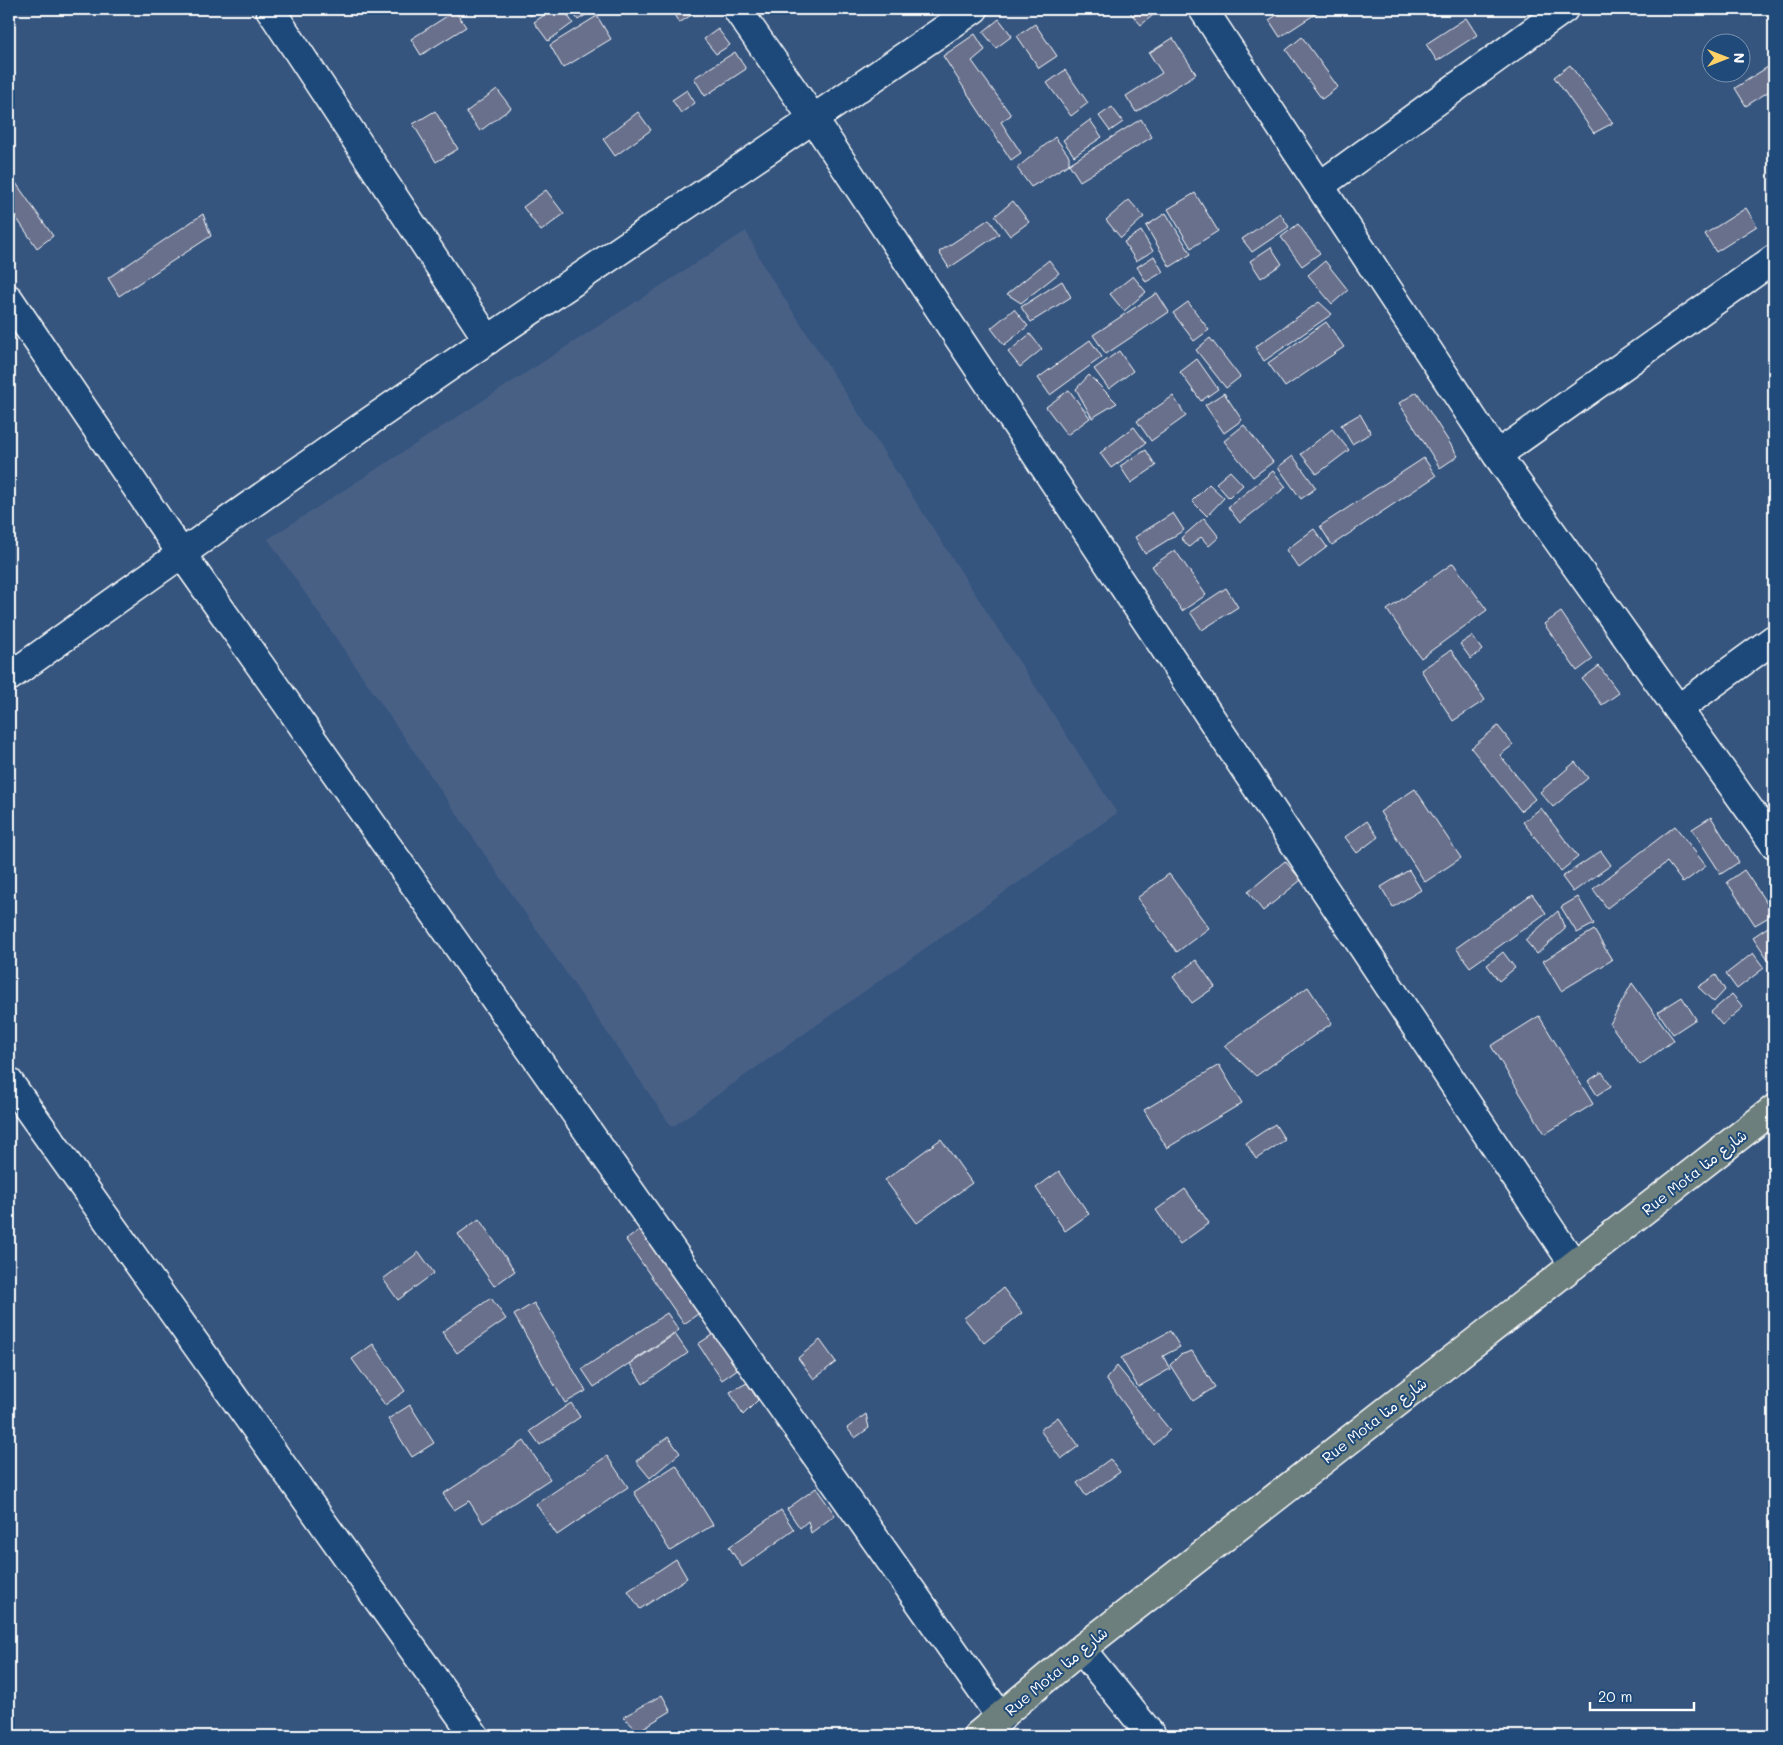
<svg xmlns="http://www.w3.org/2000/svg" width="1783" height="1745" viewBox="0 0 1783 1745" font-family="Mali,'Playpen Sans Arabic',sans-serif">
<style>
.built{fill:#486085}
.building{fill:#686f8c;stroke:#fff}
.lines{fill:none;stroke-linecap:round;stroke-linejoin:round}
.minor-casing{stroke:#fff;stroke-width:31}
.highway-casing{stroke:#fff;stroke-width:31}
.minor{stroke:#1f4a7a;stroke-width:28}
.highway{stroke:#6c7f7c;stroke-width:28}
.labels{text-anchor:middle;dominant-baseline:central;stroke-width:4;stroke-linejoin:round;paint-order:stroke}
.street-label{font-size:15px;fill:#fff;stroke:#1f4a7a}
</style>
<rect width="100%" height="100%" fill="#35557f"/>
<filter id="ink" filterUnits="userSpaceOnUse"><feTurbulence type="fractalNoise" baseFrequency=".02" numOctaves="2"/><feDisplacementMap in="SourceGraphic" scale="10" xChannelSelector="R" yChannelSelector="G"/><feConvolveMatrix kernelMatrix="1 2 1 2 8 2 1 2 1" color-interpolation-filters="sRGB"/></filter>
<g filter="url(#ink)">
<!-- built -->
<path class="built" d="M746 231 764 267 1117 813 672 1127 268 539Z"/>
<!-- building -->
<g class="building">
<path d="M525 9H541L530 16Z"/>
<path d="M553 9H563L573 23 548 41 534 22Z"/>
<path d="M571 9H591L592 11 578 20Z"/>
<path d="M671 9H701L679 23Z"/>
<path d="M1127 9H1156L1158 11 1141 25Z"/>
<path d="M1286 9H1314L1317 13 1280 37 1269 20Z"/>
<path d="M455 11 466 27 421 55 411 39Z"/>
<path d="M597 16 611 39 563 68 550 45Z"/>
<path d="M1466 18 1477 35 1437 61 1426 44Z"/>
<path d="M999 19 1012 36 996 48 983 32Z"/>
<path d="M1035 24 1057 56 1039 68 1017 36Z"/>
<path d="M718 29 730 45 716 54 704 39Z"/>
<path d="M975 34 985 50 972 61 1011 115 1001 122 1021 153 1011 160 943 56Z"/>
<path d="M1302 37 1338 87 1322 99 1286 50Z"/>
<path d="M1173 38 1196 74 1136 112 1126 96 1162 73 1149 53Z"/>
<path d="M735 52 746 69 705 96 694 78Z"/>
<path d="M1774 63V88L1746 106 1735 88Z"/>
<path d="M1570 65 1613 123 1594 133 1554 77Z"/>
<path d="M1065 70 1088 103 1071 116 1047 83Z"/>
<path d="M497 89 511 108 480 131 466 112Z"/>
<path d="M687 90 695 103 681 113 672 100Z"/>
<path d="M1112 107 1123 122 1110 131 1099 116Z"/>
<path d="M435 111 458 149 436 162 413 124Z"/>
<path d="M638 112 651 130 615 156 603 139Z"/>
<path d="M1141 119 1152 137 1080 181 1069 164Z"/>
<path d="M1090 120 1102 137 1074 156 1063 140Z"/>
<path d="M1055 137 1069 156V164L1031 187 1017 168Z"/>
<path d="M9 173 53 236 37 248 9 207Z"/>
<path d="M546 190 564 214 541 231 523 207Z"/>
<path d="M1195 193 1218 231 1191 248 1168 209Z"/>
<path d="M1129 200 1144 217 1121 238 1106 220Z"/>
<path d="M1013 201 1029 222 1010 236 995 216Z"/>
<path d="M1746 208 1757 226 1716 252 1705 234Z"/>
<path d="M1166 213 1191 254 1170 267 1146 226Z"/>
<path d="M1280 213 1289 227 1252 252 1242 239Z"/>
<path d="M203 214 211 236 119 296 108 278Z"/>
<path d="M989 219 999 234 949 268 939 252Z"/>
<path d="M1298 224 1320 253 1302 266 1281 237Z"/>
<path d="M1141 231 1153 251 1136 261 1124 242Z"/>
<path d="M1271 247 1282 264 1261 278 1250 261Z"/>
<path d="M1154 256 1163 272 1146 282 1137 267Z"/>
<path d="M1049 260 1059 273 1021 303 1007 294Z"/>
<path d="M1325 261 1348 290 1332 304 1308 275Z"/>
<path d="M1133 276 1146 292 1124 311 1110 294Z"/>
<path d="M1062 281 1071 297 1031 322 1021 307Z"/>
<path d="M1157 293 1169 312 1106 354 1093 335Z"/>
<path d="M1188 302 1209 330 1194 341 1173 313Z"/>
<path d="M1319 302 1332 314 1264 361 1255 347Z"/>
<path d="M1014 309 1028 326 1004 345 991 328Z"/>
<path d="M1326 322 1344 347 1285 387 1268 363Z"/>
<path d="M1030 334 1042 349 1020 367 1008 352Z"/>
<path d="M1210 338 1240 377 1226 388 1196 350Z"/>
<path d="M1090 340 1102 357 1050 395 1038 378Z"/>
<path d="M1119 351 1133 371 1109 389 1094 369Z"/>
<path d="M1197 359 1218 389 1201 401 1180 372Z"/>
<path d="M1089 375 1117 403 1092 418 1076 389Z"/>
<path d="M1069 390 1090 418 1067 435 1046 407Z"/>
<path d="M1417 392 1458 456 1440 468 1399 403Z"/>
<path d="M1224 393 1242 420 1224 433 1205 405Z"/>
<path d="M1173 396 1186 416 1151 441 1137 421Z"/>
<path d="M1360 414 1371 433 1352 444 1341 425Z"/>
<path d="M1244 425 1273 462 1253 477 1224 441Z"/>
<path d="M1134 427 1146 443 1111 468 1100 453Z"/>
<path d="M1332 429 1349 450 1317 474 1301 454Z"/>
<path d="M1146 450 1156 466 1131 483 1120 466Z"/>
<path d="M1293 456 1316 488 1301 499 1278 467Z"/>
<path d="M1424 458 1436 476 1332 545 1320 526Z"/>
<path d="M1230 471 1243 485 1229 498 1216 483Z"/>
<path d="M1273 471 1286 487 1240 523 1228 507Z"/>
<path d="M1209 484 1224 498 1207 516 1192 501Z"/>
<path d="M1173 513 1184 530 1145 554 1135 537Z"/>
<path d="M1204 518 1219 537 1209 546 1201 537 1189 547 1181 538Z"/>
<path d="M1314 529 1327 547 1299 568 1286 550Z"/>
<path d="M1175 550 1206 595 1182 611 1152 566Z"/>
<path d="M1453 563 1487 610 1421 658 1387 610Z"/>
<path d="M1226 588 1238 607 1202 630 1190 612Z"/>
<path d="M1561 612 1593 659 1577 671 1544 624Z"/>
<path d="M1472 636 1482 650 1471 659 1460 644Z"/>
<path d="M1451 650 1485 700 1453 721 1421 670Z"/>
<path d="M1599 666 1619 693 1602 705 1582 679Z"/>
<path d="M1498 726 1513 745 1500 755 1535 799 1521 811 1471 748Z"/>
<path d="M1575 762 1588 778 1553 807 1540 792Z"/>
<path d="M1415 789 1461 858 1425 882 1380 812Z"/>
<path d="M1541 808 1578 857 1561 871 1523 822Z"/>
<path d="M1711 817 1739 862 1721 874 1692 829Z"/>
<path d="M1367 821 1378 837 1357 853 1345 837Z"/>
<path d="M1675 826 1706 866 1683 883 1667 862 1607 908 1593 889Z"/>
<path d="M1601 851 1611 865 1573 892 1562 877Z"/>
<path d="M1285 861 1301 880 1263 911 1248 892Z"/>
<path d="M1409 870 1421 890 1393 907 1381 887Z"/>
<path d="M1744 870 1774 914 1755 925 1727 882Z"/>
<path d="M1169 874 1209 928 1177 952 1137 898Z"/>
<path d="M1532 894 1546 913 1470 967 1456 948Z"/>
<path d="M1578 897 1594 924 1577 933 1561 907Z"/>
<path d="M1558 911 1565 929 1537 954 1525 940Z"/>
<path d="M1774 923V963L1772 965 1753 937Z"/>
<path d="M1594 930 1612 960 1561 991 1543 961Z"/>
<path d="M1503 952 1515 968 1499 981 1487 965Z"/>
<path d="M1753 953 1764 968 1737 989 1726 974Z"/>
<path d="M1196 960 1215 987 1192 1003 1173 977Z"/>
<path d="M1716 975 1725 990 1714 1002 1698 987Z"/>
<path d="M1632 983 1674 1040 1640 1065 1610 1024Z"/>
<path d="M1308 987 1332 1023 1256 1076 1224 1046Z"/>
<path d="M1732 994 1743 1007 1722 1025 1711 1012Z"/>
<path d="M1682 997 1696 1019 1673 1034 1658 1012Z"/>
<path d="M1539 1016 1593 1104 1545 1134 1491 1046Z"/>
<path d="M1219 1065 1242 1103 1167 1148 1144 1110Z"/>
<path d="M1602 1072 1611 1086 1597 1095 1588 1081Z"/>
<path d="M1275 1124 1285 1140 1256 1159 1246 1143Z"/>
<path d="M941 1139 972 1183 917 1223 885 1180Z"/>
<path d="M1059 1171 1089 1214 1065 1231 1036 1188Z"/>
<path d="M1185 1189 1209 1223 1180 1244 1156 1210Z"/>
<path d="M479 1219 515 1271 494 1286 458 1234Z"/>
<path d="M644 1227 702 1311 684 1324 626 1240Z"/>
<path d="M419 1252 434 1273 398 1300 383 1279Z"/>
<path d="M1003 1288 1022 1313 984 1343 964 1318Z"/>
<path d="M491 1298 506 1319 457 1353 442 1332Z"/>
<path d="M534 1303 586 1391 565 1403 514 1315Z"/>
<path d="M667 1313 679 1330 594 1387 582 1369Z"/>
<path d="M1170 1331 1180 1347 1163 1356 1170 1369 1138 1387 1121 1358Z"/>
<path d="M715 1333 739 1368 722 1380 698 1344Z"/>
<path d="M675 1334 688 1353 643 1384 630 1364Z"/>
<path d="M820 1340 836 1362 814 1379 798 1358Z"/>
<path d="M373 1344 405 1391 385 1405 352 1359Z"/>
<path d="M1192 1351 1215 1387 1193 1401 1170 1365 1180 1355Z"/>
<path d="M1117 1366 1170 1430 1154 1445 1106 1379Z"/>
<path d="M747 1383 758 1400 743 1415 730 1392Z"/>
<path d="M571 1403 580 1417 540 1445 530 1431Z"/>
<path d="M410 1405 434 1443 412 1457 388 1419Z"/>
<path d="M866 1414 869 1428 855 1438 847 1428Z"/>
<path d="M1058 1417 1079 1446 1061 1459 1040 1430Z"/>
<path d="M668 1437 680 1453 650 1478 636 1461Z"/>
<path d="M524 1441 550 1479 483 1523 469 1501 454 1510 443 1494Z"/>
<path d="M607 1456 628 1487 557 1535 536 1504Z"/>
<path d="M1110 1459 1120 1472 1086 1496 1077 1483Z"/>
<path d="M676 1465 713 1525 670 1551 634 1492Z"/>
<path d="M816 1488 835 1515 811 1533 808 1521 800 1528 787 1509Z"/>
<path d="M781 1510 794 1530 742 1567 729 1547Z"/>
<path d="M676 1559 687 1578 640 1609 628 1591Z"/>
<path d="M662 1695 671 1711 638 1731 623 1717Z"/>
</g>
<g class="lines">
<!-- minor casing -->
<g class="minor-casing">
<g id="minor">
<path d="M270 9 488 340"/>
<path d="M737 9 814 120 1574 1265"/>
<path d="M1203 9 1497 455 1774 844"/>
<path d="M1321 185 1564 9"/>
<path d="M9 299 181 553 1001 1718"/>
<path d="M1497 455 1774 259"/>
<path d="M9 677C167 563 326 451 486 341 649 230 812 121 974 9"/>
<path d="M1678 709 1774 639"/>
<path d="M9 1082 475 1736"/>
<path d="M1081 1649 1152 1736"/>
</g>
</g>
<!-- highway casing -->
<g class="highway-casing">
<path id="highway" d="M977 1736 1081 1649 1774 1109"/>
</g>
<!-- minor -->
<use href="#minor" class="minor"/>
<!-- highway -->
<use href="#highway" class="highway"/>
</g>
</g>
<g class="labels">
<!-- street labels -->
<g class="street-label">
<text transform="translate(1694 1172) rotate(-38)">Rue Mota شارع متا</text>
<text transform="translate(1374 1420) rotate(-38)">Rue Mota شارع متا</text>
<text transform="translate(1056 1671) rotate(-40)">Rue Mota شارع متا</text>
</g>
</g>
<!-- margin -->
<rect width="1783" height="1745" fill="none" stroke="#1f4a7a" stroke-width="30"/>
<rect x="15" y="15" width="1753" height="1715" fill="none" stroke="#fff" stroke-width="2" filter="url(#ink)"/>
<!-- north arrow -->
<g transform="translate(1726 58) rotate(90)"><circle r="24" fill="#1f4a7a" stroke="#7992af"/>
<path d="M0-4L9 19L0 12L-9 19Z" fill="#ffd166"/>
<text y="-8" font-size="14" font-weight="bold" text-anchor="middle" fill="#ffffff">N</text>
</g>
<!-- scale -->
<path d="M1590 1702v8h104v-8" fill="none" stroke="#ffffff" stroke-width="2.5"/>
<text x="1598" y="1702" font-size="15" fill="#ffffff" stroke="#1f4a7a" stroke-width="4" paint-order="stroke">20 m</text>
</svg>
